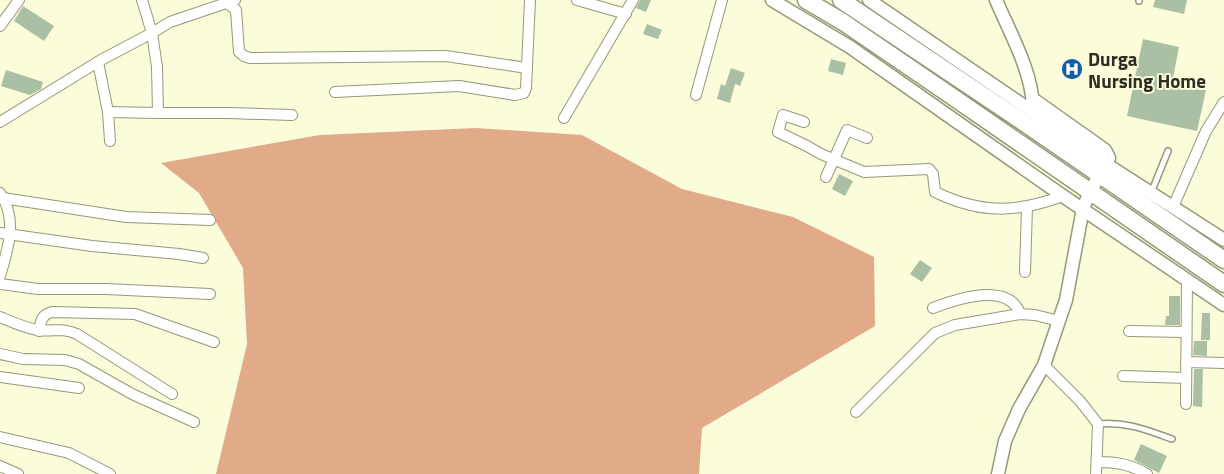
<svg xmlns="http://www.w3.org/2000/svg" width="1224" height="474" viewBox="0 0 1224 474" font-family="'Titillium Web',sans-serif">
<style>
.forest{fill:#e1aa88}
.building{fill:#aabfa4}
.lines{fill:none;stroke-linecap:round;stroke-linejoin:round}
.service-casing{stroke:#969879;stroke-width:8}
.minor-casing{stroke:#969879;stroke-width:12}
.tertiary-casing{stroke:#969879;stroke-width:15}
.primary-casing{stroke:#969879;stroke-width:19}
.service{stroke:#fff;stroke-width:5}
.minor{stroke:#fff;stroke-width:10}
.tertiary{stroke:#fff;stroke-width:12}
.primary{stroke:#fff;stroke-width:16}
.labels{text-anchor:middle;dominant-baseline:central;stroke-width:4;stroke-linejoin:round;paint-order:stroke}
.poi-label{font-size:19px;font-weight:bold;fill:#2d2d21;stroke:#fafcda;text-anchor:start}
</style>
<rect width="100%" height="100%" fill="#fafcda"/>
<!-- forest -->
<path class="forest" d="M476 128 582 135 682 189 793 217 874 257 875 326 702 428 699 474H216L247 344 243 268 199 193 161 163 320 135Z"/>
<!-- building -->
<g class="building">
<path d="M640 0H651L646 12 636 8Z"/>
<path d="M1155 0H1187L1184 14 1153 7Z"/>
<path d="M23 6 54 26 44 41 14 21Z"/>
<path d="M647 24 662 30 658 39 643 34Z"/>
<path d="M1143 39 1179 47 1172 83 1206 90 1197 131 1127 116Z"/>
<path d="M831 59 846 63 843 75 828 71Z"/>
<path d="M731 68 745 73 740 86 735 84 730 103 717 99 721 84 725 86Z"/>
<path d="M6 70 43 82 41 89 30 95 1 86Z"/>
<path d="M839 174 853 181 845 196 832 189Z"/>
<path d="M920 260 932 268 922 282 910 274Z"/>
<path d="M1169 296H1180V325H1165L1166 316H1169Z"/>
<path d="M1202 313H1210V340H1201Z"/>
<path d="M1194 341H1207V356L1193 355Z"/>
<path d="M1194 369H1203L1202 407 1193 406Z"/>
<path d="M1141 444 1167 456 1159 473 1134 460Z"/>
</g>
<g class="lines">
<!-- service casing -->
<g class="service-casing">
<g id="service">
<path d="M1139 1V0"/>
<path d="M1151 193 1168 151"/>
<path d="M1098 424C1125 421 1147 430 1172 439"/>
</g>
</g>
<!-- minor casing -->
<g class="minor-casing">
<g id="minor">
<path d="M142 0 152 33 157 67 158 113H228L292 115"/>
<path d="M227 0V3L236 10 239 52 244 56 250 58 446 56 527 68"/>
<path d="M577 0 626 14"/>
<path d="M0 26 19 0"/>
<path d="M98 62 108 112 110 141"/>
<path d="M335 92 459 86 515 95 524 93 526 88 530 0"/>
<path d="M696 95 722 0"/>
<path d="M108 112 158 113"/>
<path d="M564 118 633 0"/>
<path d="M0 122 101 60 152 33 170 22 235 0"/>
<path d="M804 122 783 115 778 132 807 146 821 154 864 172 929 169 933 174 935 192C981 214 1016 213 1063 196"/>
<path d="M826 177 847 130 867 138"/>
<path d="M3 198 126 217 210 220"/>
<path d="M1173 207 1206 131 1224 102"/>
<path d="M0 233 92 246 179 254 203 258"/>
<path d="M1025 272 1027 207"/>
<path d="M0 276C8 249 18 219 0 193"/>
<path d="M0 284 38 289H106L210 294"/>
<path d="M933 308C956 299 1009 281 1020 314"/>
<path d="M0 317C12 322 25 328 38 330 53 332 61 327 77 334L172 394"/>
<path d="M39 331C41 321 41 315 52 312L135 314 214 342"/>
<path d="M1129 331 1186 332"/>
<path d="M0 354 23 359 65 360 79 364 132 394 194 422"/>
<path d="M1186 362 1224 363"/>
<path d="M1044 365 1080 401 1098 424 1096 474"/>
<path d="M1123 376 1186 378"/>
<path d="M0 377 79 388"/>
<path d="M1186 404 1187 279"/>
<path d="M856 412 935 333 955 325 1020 314 1035 315 1059 321"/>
<path d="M0 437 69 453 110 474"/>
<path d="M1097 462C1116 462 1130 464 1147 474"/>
<path d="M0 466 18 474"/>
</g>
</g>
<!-- tertiary casing -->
<g class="tertiary-casing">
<g id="tertiary">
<path d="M772 0 850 47 1063 196 1224 305"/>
<path d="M869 0 1033 112 1106 164 1224 240"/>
<path d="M996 0C1010 33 1032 71 1033 107"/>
<path d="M998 474 1005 441 1019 409 1044 365 1066 300 1083 208 1090 192 1109 158 1105 150 1033 99"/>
</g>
</g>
<!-- primary casing -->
<g class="primary-casing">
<g id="primary">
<path d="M806 0 843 22 950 95 1224 284"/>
<path d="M841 0 1023 122 1224 260"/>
</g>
</g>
<!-- service -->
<use href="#service" class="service"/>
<!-- minor -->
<use href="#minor" class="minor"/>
<!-- tertiary -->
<use href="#tertiary" class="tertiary"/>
<!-- primary -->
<use href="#primary" class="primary"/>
</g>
<!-- icons -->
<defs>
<g id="hospital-disc" transform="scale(1.125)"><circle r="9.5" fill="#115dac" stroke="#fafcda"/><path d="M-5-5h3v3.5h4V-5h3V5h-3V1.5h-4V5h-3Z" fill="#fff"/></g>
</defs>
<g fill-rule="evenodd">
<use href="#hospital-disc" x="1072" y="69"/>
</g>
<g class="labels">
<!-- poi labels -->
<g class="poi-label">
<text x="1088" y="58">Durga<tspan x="1088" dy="22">Nursing Home</tspan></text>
</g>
</g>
</svg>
